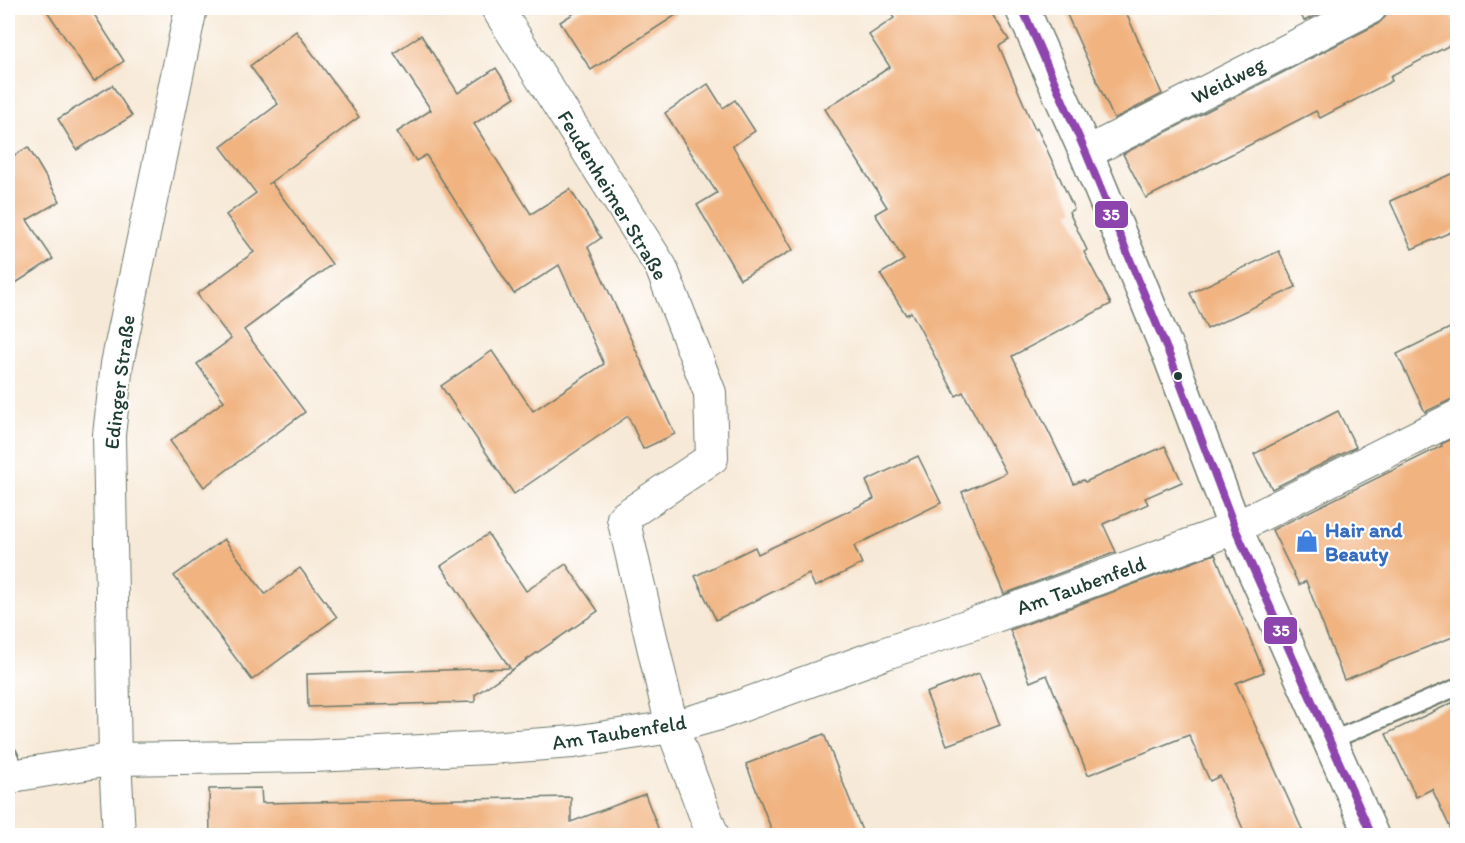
<svg xmlns="http://www.w3.org/2000/svg" width="1465" height="843" viewBox="0 0 1465 843" font-family="Itim,sans-serif">
<style>
.building{fill:#f1b481}
.lines{fill:none;stroke-linecap:round;stroke-linejoin:round}
.service-casing{stroke:#6b796d;stroke-width:20}
.minor-casing{stroke:#6b796d;stroke-width:34}
.tertiary-casing{stroke:#6b796d;stroke-width:36}
.service{stroke:#fff;stroke-width:16}
.minor{stroke:#fff;stroke-width:32}
.tertiary{stroke:#fff;stroke-width:33}
.bus-1-casing{stroke:#fff;stroke-width:12}
.bus-1{stroke:#8e44ad;stroke-width:8}
.bus-dot{fill:#1f3d34;stroke:#fff;stroke-width:2}
.labels{text-anchor:middle;dominant-baseline:central;stroke-width:4.5;stroke-linejoin:round;paint-order:stroke}
.street-label{font-size:21px;fill:#1f3d34;stroke:#fff}
.shop-label{font-size:21px;font-weight:bold;fill:#366cbe;stroke:#fff;text-anchor:start}
.line-badge{stroke:#fff;stroke-width:2}
.badge-label{font-size:16px;text-anchor:middle;font-weight:bold;fill:#fff}
</style>
<rect width="100%" height="100%" fill="#fff"/>
<filter id="ink" filterUnits="userSpaceOnUse"><feTurbulence type="fractalNoise" baseFrequency=".0167" numOctaves="2"/><feDisplacementMap in="SourceGraphic" scale="12" xChannelSelector="R" yChannelSelector="G"/><feConvolveMatrix kernelMatrix="1 2 1 2 8 2 1 2 1" color-interpolation-filters="sRGB"/></filter>
<filter id="wash" filterUnits="userSpaceOnUse"><feTurbulence type="fractalNoise" baseFrequency=".008" numOctaves="4" result="noise"/><feDisplacementMap in="SourceGraphic" scale="24" xChannelSelector="R" yChannelSelector="G"/><feGaussianBlur stdDeviation="1.35" result="paint"/><feColorMatrix in="noise" values="0 0 0 0 0 0 0 0 0 0 0 0 0 0 0 0 0 1.4 0 .05"/><feComposite in="paint" operator="in"/></filter>
<g filter="url(#wash)">
<rect width="100%" height="100%" fill="#f7e9d7"/>
<g id="blocks">
<!-- building -->
<g class="building">
<path d="M45 8H90L124 61 94 81Z"/>
<path d="M582 8H687L591 70 560 22Z"/>
<path d="M887 8H988L1009 40 999 46 1035 130 1037 128 1074 209 1069 212 1087 250 1084 252 1111 304 1012 356 1074 484 1083 480 1085 482 1165 446 1182 482 1145 498 1148 504 1103 524 1116 552 1004 594 962 492 1006 473 963 392 956 396 911 312 906 315 880 274 904 260 875 214 887 207 825 109 890 67 869 35 894 18Z"/>
<path d="M1064 8H1124L1162 94 1114 119Z"/>
<path d="M1298 8H1331L1304 21Z"/>
<path d="M1388 8H1447L1458 28V41L1390 76 1392 81 1320 118 1316 111 1146 198 1123 154 1378 24 1385 17Z"/>
<path d="M296 31 359 117 268 184 271 182 332 264 244 330 305 412 204 487 170 441 224 401 197 364 231 339 197 294 254 252 226 215 256 193 221 147 278 104 250 66Z"/>
<path d="M421 35 458 93 496 68 515 97 474 124 531 214 570 189 601 238 588 247 675 434 643 449 628 416 514 494 441 386 492 351 533 411 604 364 559 265 514 294 426 155 416 161 397 132 431 110 394 53Z"/>
<path d="M708 84 723 108 735 100 755 131 733 146 793 250 740 279 697 205 717 193 665 113Z"/>
<path d="M112 85 132 116 77 150 58 119Z"/>
<path d="M28 147 60 201 27 220 53 259 8 288V159Z"/>
<path d="M1458 171V229L1412 249 1390 201Z"/>
<path d="M1279 251 1296 287 1207 329 1190 293Z"/>
<path d="M1458 324V398L1450 400 1425 412 1397 354Z"/>
<path d="M1338 411 1356 447 1272 489 1254 454Z"/>
<path d="M1458 436V635L1344 680 1306 581 1299 585 1272 530 1442 446 1441 444Z"/>
<path d="M918 456 941 503 854 546 862 564 815 587 809 574 716 620 695 576 755 547 758 554 874 499 866 481Z"/>
<path d="M488 534 526 591 566 564 598 611 475 695V702L308 707 307 674 510 668 441 566Z"/>
<path d="M224 539 265 594 300 568 337 617 252 680 174 576Z"/>
<path d="M1215 554 1264 672 1236 683 1305 836H1246L1220 776 1210 781 1189 735 1088 775 1047 675 1030 682 1010 630Z"/>
<path d="M979 673 1000 725 947 745 926 693Z"/>
<path d="M1458 700V836H1454L1432 789 1416 797 1386 734Z"/>
<path d="M824 734 864 836H774L746 764Z"/>
<path d="M261 788 262 803 571 797V822L645 794 661 836H210L209 789Z"/>
</g>
</g>
</g>
<g filter="url(#ink)">
<use href="#blocks" fill-opacity="0" stroke="#6b796d" stroke-width="1.5"/>
<g class="lines">
<!-- service casing -->
<g class="service-casing">
<g id="service">
<path d="M1330 741 1458 687"/>
<path d="M8 754 18 775"/>
</g>
</g>
<!-- minor casing -->
<g class="minor-casing">
<g id="minor">
<path d="M497 8 661 267 710 393 712 458 623 518 672 727 713 836"/>
<path d="M1086 153 1370 8"/>
<path d="M8 779 18 775 115 759 313 756 489 748 573 742 672 727 719 714 886 653 993 617 1235 528 1458 416"/>
<path d="M119 836 115 759 109 435 117 364 191 8"/>
</g>
</g>
<!-- tertiary casing -->
<g class="tertiary-casing">
<path id="tertiary" d="M1022 8 1086 153 1171 359 1235 528 1372 836"/>
</g>
<!-- service -->
<use href="#service" class="service"/>
<!-- minor -->
<use href="#minor" class="minor"/>
<!-- tertiary -->
<use href="#tertiary" class="tertiary"/>
<!-- bus-1 casing -->
<g class="bus-1-casing">
<path id="bus-1" d="M1022 8 1086 153 1171 359 1235 528 1372 836"/>
</g>
<!-- bus-1 -->
<use href="#bus-1" class="bus-1"/>
</g>
</g>
<!-- icons -->
<defs>
<g id="shop-bare" transform="scale(1.8)"><path d="M-5-2.5h2.3a2.7 3.5 0 0 1 5.4 0H5L5.5 6h-11ZM-1.5-2.5h3a1.5 2.3 0 0 0-3 0Z" fill="#3f7fe0" stroke="#fff" stroke-width="2.5" paint-order="stroke"/></g>
</defs>
<g fill-rule="evenodd">
<use href="#shop-bare" x="1307" y="541"/>
</g>
<!-- markers -->
<circle class="bus-dot" cx="1178" cy="376" r="5"/>
<g class="labels">
<!-- street labels -->
<g class="street-label">
<text transform="translate(1228 80) rotate(-27)">Weidweg</text>
<text transform="translate(613 195) rotate(59)">Feudenheimer Straße</text>
<text transform="translate(119 382) rotate(-83)">Edinger Straße</text>
<text transform="translate(1081 585) rotate(-20)">Am Taubenfeld</text>
<text transform="translate(619 732) rotate(-9)">Am Taubenfeld</text>
</g>
<!-- shop labels -->
<g class="shop-label">
<text x="1325" y="529">Hair and<tspan x="1325" dy="24">Beauty</tspan></text>
</g>
</g>
<g class="line-badge">
<rect x="1094" y="200" width="35" height="29" rx="6" fill="#8e44ad"/>
<rect x="1263" y="616" width="35" height="29" rx="6" fill="#8e44ad"/>
</g>
<g class="badge-label">
<text x="1111" y="220">35</text>
<text x="1281" y="636">35</text>
</g>
<!-- margin -->
<rect width="1465" height="843" fill="none" stroke="#fff" stroke-width="30"/>
</svg>
